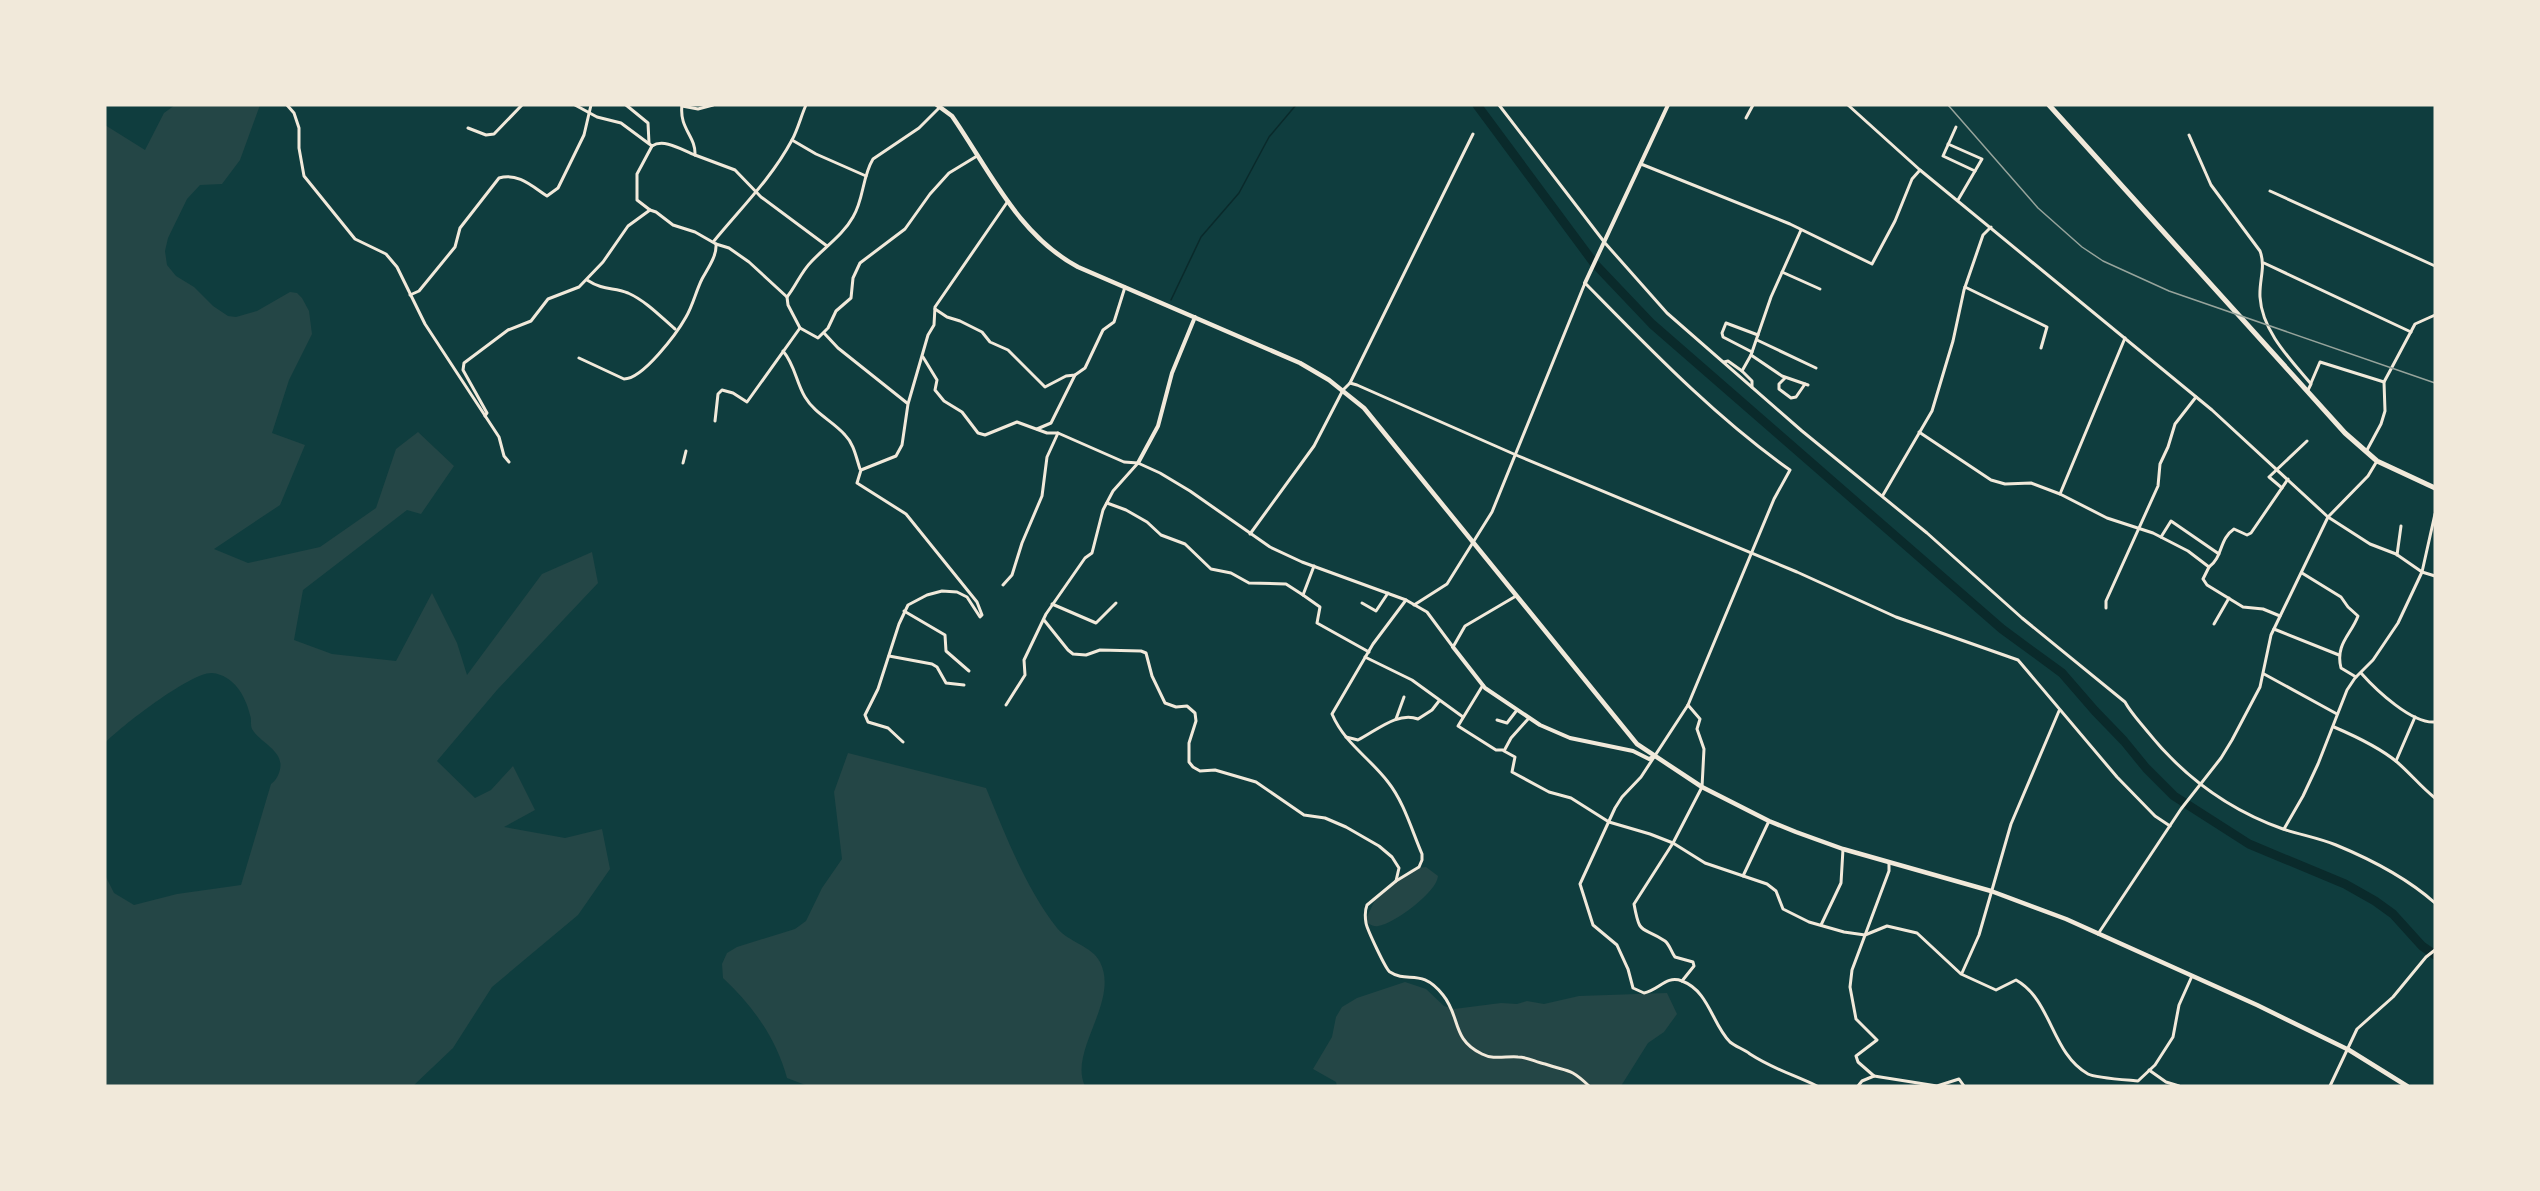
<svg xmlns="http://www.w3.org/2000/svg" width="2540" height="1191" viewBox="0 0 2540 1191" font-family="Rubik,sans-serif">
<style>
.green{fill:#244646}
.lines{fill:none;stroke-linecap:round;stroke-linejoin:round}
.stream{stroke:#0a2a2b;stroke-width:1.5}
.river{stroke:#0a2a2b;stroke-width:9}
.minor{stroke:#f1e9da;stroke-width:3}
.tertiary{stroke:#f1e9da;stroke-width:4}
.primary{stroke:#f1e9da;stroke-width:4.5}
.trunk{stroke:#f1e9da;stroke-width:5}
.rail{stroke:#97a49c;stroke-width:1.5}
</style>
<rect width="100%" height="100%" fill="#0f3d3e"/>
<!-- green -->
<g class="green">
<path d="M175 105H260L240 160 222 184 200 185 187 199 168 238 165 251 167 265 176 276 194 287 213 306 228 316 236 317 257 311 290 292 297 293 302 298 309 311 312 334 289 380 272 433 305 445 280 505 214 549 248 563 320 547 376 508 396 449 418 432 454 466 421 514 407 510 303 590 294 640 332 654 396 661 432 593 457 643 467 675 542 574 592 552 598 583 497 690 437 761 475 798 491 790 513 766 535 810 504 827 565 838 602 829 610 869 578 915 492 987 453 1048 413 1086H105V875L114 893 134 905 177 894 241 885 271 784C275 781 277 778 279 773 287 751 261 744 252 729 250 724 252 720 250 715 246 697 234 675 212 673 191 672 120 727 105 743V125L145 150 164 113Z"/>
<path d="M848 753 986 788C1006 836 1025 887 1057 928 1068 942 1092 946 1100 962 1120 1001 1068 1051 1085 1086H808L787 1078C776 1038 753 1006 723 978L722 964 727 953 737 947 795 929 806 921 822 888 842 859 834 792Z"/>
<path d="M1426 867 1438 876C1437 892 1394 924 1378 926 1373 927 1369 924 1365 921L1375 900 1411 869Z"/>
<path d="M1405 982 1426 989 1444 1006 1454 1009 1501 1003 1517 1004 1527 1001 1544 1004 1579 996 1667 993 1677 1014 1664 1032 1648 1043 1621 1086H1337L1336 1082 1313 1069 1332 1037 1336 1017 1342 1007 1357 998Z"/>
</g>
<g class="lines">
<!-- stream -->
<path class="stream" d="M1171 300 1201 237 1239 193 1269 137 1296 105"/>
<!-- river -->
<path class="river" d="M1477 105 1594 263 1652 324 2002 629 2062 673 2095 711 2124 741 2146 768 2174 796 2249 844 2345 884 2375 901 2393 914 2422 946 2435 955"/>
<!-- minor -->
<g class="minor">
<path d="M287 105 294 113 299 128V148L304 176 355 239 386 254 397 267 425 324 499 437 504 456 509 462"/>
<path d="M575 105 597 117 621 123 652 146C664 138 682 150 695 155"/>
<path d="M626 105 648 123 649 143"/>
<path d="M682 105C679 129 696 136 695 155L735 170 761 197 827 246"/>
<path d="M1499 105 1605 243 1667 313 1802 431 1927 533 2022 618 2125 702C2131 713 2139 721 2147 731 2183 776 2229 810 2283 829 2301 835 2319 838 2336 845 2370 859 2407 878 2435 903"/>
<path d="M1848 105 1920 170 2212 410 2328 517 2370 544 2396 554 2422 572 2435 576"/>
<path d="M682 106 698 109 713 105"/>
<path d="M1746 118 1753 105"/>
<path d="M1956 127 1943 156 1975 171"/>
<path d="M468 128 486 135 494 134 522 105"/>
<path d="M2189 135 2211 185 2260 251C2266 267 2259 280 2260 297 2262 331 2290 359 2311 384L2308 390"/>
<path d="M792 140 816 154 866 176"/>
<path d="M1948 144 1982 159 1958 200"/>
<path d="M1641 164 1790 224 1872 264 1895 221 1912 179 1920 170"/>
<path d="M2270 191 2435 266"/>
<path d="M650 210 637 200V174L652 146"/>
<path d="M714 241C741 208 771 179 792 140 798 129 801 116 806 105"/>
<path d="M2264 263 2411 332"/>
<path d="M1782 272 1820 289"/>
<path d="M587 280C604 291 613 287 628 293 646 301 661 317 675 329"/>
<path d="M1965 287 2047 327 2041 348"/>
<path d="M410 295 419 291 455 247 460 228 499 178C518 172 533 187 547 196L558 188 584 135 591 105"/>
<path d="M787 297C796 286 801 272 811 262 825 247 843 235 853 217 864 199 862 177 873 159L919 128 940 107"/>
<path d="M935 309 947 317 960 321 982 332 990 342 1008 350 1045 387 1066 376 1075 375 1085 368 1103 330 1114 322 1125 287"/>
<path d="M824 333 838 348 907 403"/>
<path d="M2125 338 2060 494 2107 518 2153 533 2188 551 2209 567 2203 579 2207 585 2243 607 2263 609 2280 616"/>
<path d="M1757 340 1816 368"/>
<path d="M783 351C795 365 796 382 805 397 815 414 833 421 845 435 854 444 856 457 860 469"/>
<path d="M1752 352 1723 337 1722 333 1726 323 1758 335"/>
<path d="M1751 355 1782 376 1808 385"/>
<path d="M923 357 937 380 935 390 944 401 962 412 978 433 985 435 1017 422 1047 433H1058L1124 462 1138 463 1160 473 1190 491 1270 547 1302 562 1406 600 1427 612 1453 647 1465 626 1516 596"/>
<path d="M579 358 624 379C643 379 677 333 686 317 693 305 696 291 702 279 708 268 717 256 716 244"/>
<path d="M1724 362 1728 361 1742 371"/>
<path d="M1785 378 1779 384V389L1791 398 1796 397 1805 384"/>
<path d="M1350 383 1473 134"/>
<path d="M2311 383 2320 362 2384 382"/>
<path d="M1752 387V381L1742 371 1751 355 1771 297 1801 230"/>
<path d="M485 416 487 413 463 370 464 363 508 330 531 321 548 299 579 287 603 262 628 226 650 210 656 212 673 225 695 232 716 244 729 248 749 262 787 297 788 305 800 328 818 338 828 328 836 311 851 298 853 278 860 263 905 229 930 194 949 173 977 156"/>
<path d="M715 421 718 394 722 390 733 393 747 402 800 328"/>
<path d="M1037 429 1051 423 1075 375"/>
<path d="M1919 432 1991 480 2005 484 2031 483 2060 494"/>
<path d="M2367 450 2381 424 2385 411 2384 382 2391 369 2415 324 2435 315"/>
<path d="M683 463 686 451"/>
<path d="M2282 488 2269 477 2307 441"/>
<path d="M1883 495 1932 411 1953 341 1964 290 1983 235 1991 227"/>
<path d="M1107 503 1126 510 1147 522 1161 535 1185 544 1211 569 1231 573 1249 583 1286 584 1303 595 1314 566"/>
<path d="M1250 534 1314 446 1343 390 1350 383 1357 385 1516 455 1797 572 1896 617 2018 660 2117 777 2155 816 2170 826"/>
<path d="M2161 537 2171 521 2219 554"/>
<path d="M2397 555 2401 526"/>
<path d="M2209 567C2223 557 2219 539 2234 529L2247 535 2251 533 2288 479"/>
<path d="M2302 573 2341 597 2348 607 2358 616C2351 635 2335 644 2341 668L2356 677"/>
<path d="M1003 585 1012 575 1022 543 1042 496 1047 457 1058 433"/>
<path d="M1303 595 1320 607 1317 623 1369 652"/>
<path d="M1406 600 1373 644 1332 714C1345 744 1369 757 1388 782 1404 802 1412 831 1422 854V860L1419 867 1396 881 1367 905C1365 910 1365 917 1366 923 1367 929 1386 970 1390 972 1408 984 1421 967 1443 995 1461 1017 1451 1039 1482 1054 1493 1060 1506 1056 1518 1057 1528 1057 1535 1062 1545 1064 1568 1072 1569 1067 1589 1086"/>
<path d="M1362 603 1376 611 1388 593"/>
<path d="M1052 604 1096 623 1116 603"/>
<path d="M1414 605 1447 584 1492 512 1585 283C1650 349 1715 417 1790 470L1774 499 1688 705 1641 777 1622 797 1615 808 1580 884 1593 925 1617 945 1628 969 1633 988 1644 993C1659 990 1666 975 1682 981 1709 991 1712 1024 1730 1042 1736 1047 1744 1049 1750 1054 1773 1069 1792 1074 1817 1086"/>
<path d="M2106 608V601L2158 486 2160 464 2168 447 2175 424 2196 397"/>
<path d="M904 611 945 635 946 651 969 671"/>
<path d="M1044 620 1068 650 1073 654 1086 655 1100 650 1141 651 1146 653 1152 676 1165 703 1176 707 1187 706 1195 713 1196 721 1189 743V762L1193 767 1200 771 1215 770 1256 782 1304 815 1325 818 1346 827 1379 846 1392 857 1399 868 1396 881"/>
<path d="M2214 624 2229 598"/>
<path d="M2274 629 2339 655"/>
<path d="M889 656 932 664 937 667 946 683 964 685"/>
<path d="M1365 657 1412 680 1463 717"/>
<path d="M2361 673C2376 690 2412 724 2435 722"/>
<path d="M2264 674 2337 714"/>
<path d="M1483 685 1458 726 1496 750H1503"/>
<path d="M1006 705 1025 675 1024 660 1046 614 1085 558 1092 553 1103 510 1113 491 1138 463"/>
<path d="M1529 718 1511 738 1504 751 1515 757 1512 772 1549 792 1571 798 1609 822 1650 834 1673 843 1705 863 1767 884 1776 891 1783 909 1809 922 1844 932 1865 935 1887 926 1917 933 1961 974 1996 990 2016 980C2052 1000 2051 1053 2088 1074 2095 1078 2128 1080 2138 1081L2155 1065 2173 1037 2179 1005 2192 976"/>
<path d="M1396 719 1404 697"/>
<path d="M1497 720 1507 723 1517 710"/>
<path d="M2334 727C2355 736 2379 747 2397 762 2410 773 2421 787 2435 798"/>
<path d="M1346 737 1358 740C1376 731 1398 711 1418 719L1432 710 1439 701"/>
<path d="M903 742 888 728 868 722 865 715 878 689 899 624 908 605 927 595 942 591 957 592 967 597 980 617 982 615 977 602 906 514 857 483 861 470 896 456 902 445 908 404 928 335 934 325 935 307 1008 201"/>
<path d="M2396 761 2415 717"/>
<path d="M2284 829 2303 796 2318 764 2347 690 2355 678 2373 660 2398 623 2422 572 2435 514"/>
<path d="M1743 876 1769 821"/>
<path d="M1821 925 1841 883 1843 849"/>
<path d="M2098 934 2181 809 2221 758 2232 740 2260 687 2271 635 2328 517 2368 476 2377 461"/>
<path d="M1962 973 1979 935 2011 824 2059 711"/>
<path d="M1682 981 1694 966 1693 962 1675 957C1671 952 1670 945 1665 941 1641 925 1640 937 1634 904L1673 843 1702 787 1704 749 1697 729 1700 719 1688 705"/>
<path d="M2149 1070 2166 1082 2179 1086"/>
<path d="M1874 1076 1937 1086 1959 1079 1964 1086"/>
<path d="M1858 1086 1862 1081 1874 1076 1858 1062 1856 1056 1877 1040 1856 1019 1850 987 1852 970 1889 871V862"/>
<path d="M2330 1086 2357 1029 2393 997 2426 957 2435 950"/>
</g>
<!-- tertiary -->
<g class="tertiary">
<path d="M1585 283 1668 105"/>
<path d="M1138 463 1158 426 1172 373 1195 317"/>
<path d="M1453 647 1485 688 1540 725 1570 738 1633 751 1649 759 1655 756"/>
</g>
<!-- primary -->
<path class="primary" d="M937 105 952 116C990 171 1018 235 1078 267L1300 363 1329 380 1364 408 1637 744 1702 787 1769 821 1796 832 1843 849 1991 891 2066 919 2257 1005 2349 1050 2407 1086"/>
<!-- trunk -->
<path class="trunk" d="M2049 105 2345 433 2377 461 2435 488"/>
<!-- rail -->
<path class="rail" d="M1948 105 2038 208 2082 247 2103 261 2169 291 2435 383"/>
</g>
<!-- border -->
<rect width="2540" height="1191" fill="none" stroke="#f1e9da" stroke-width="213"/>
</svg>
